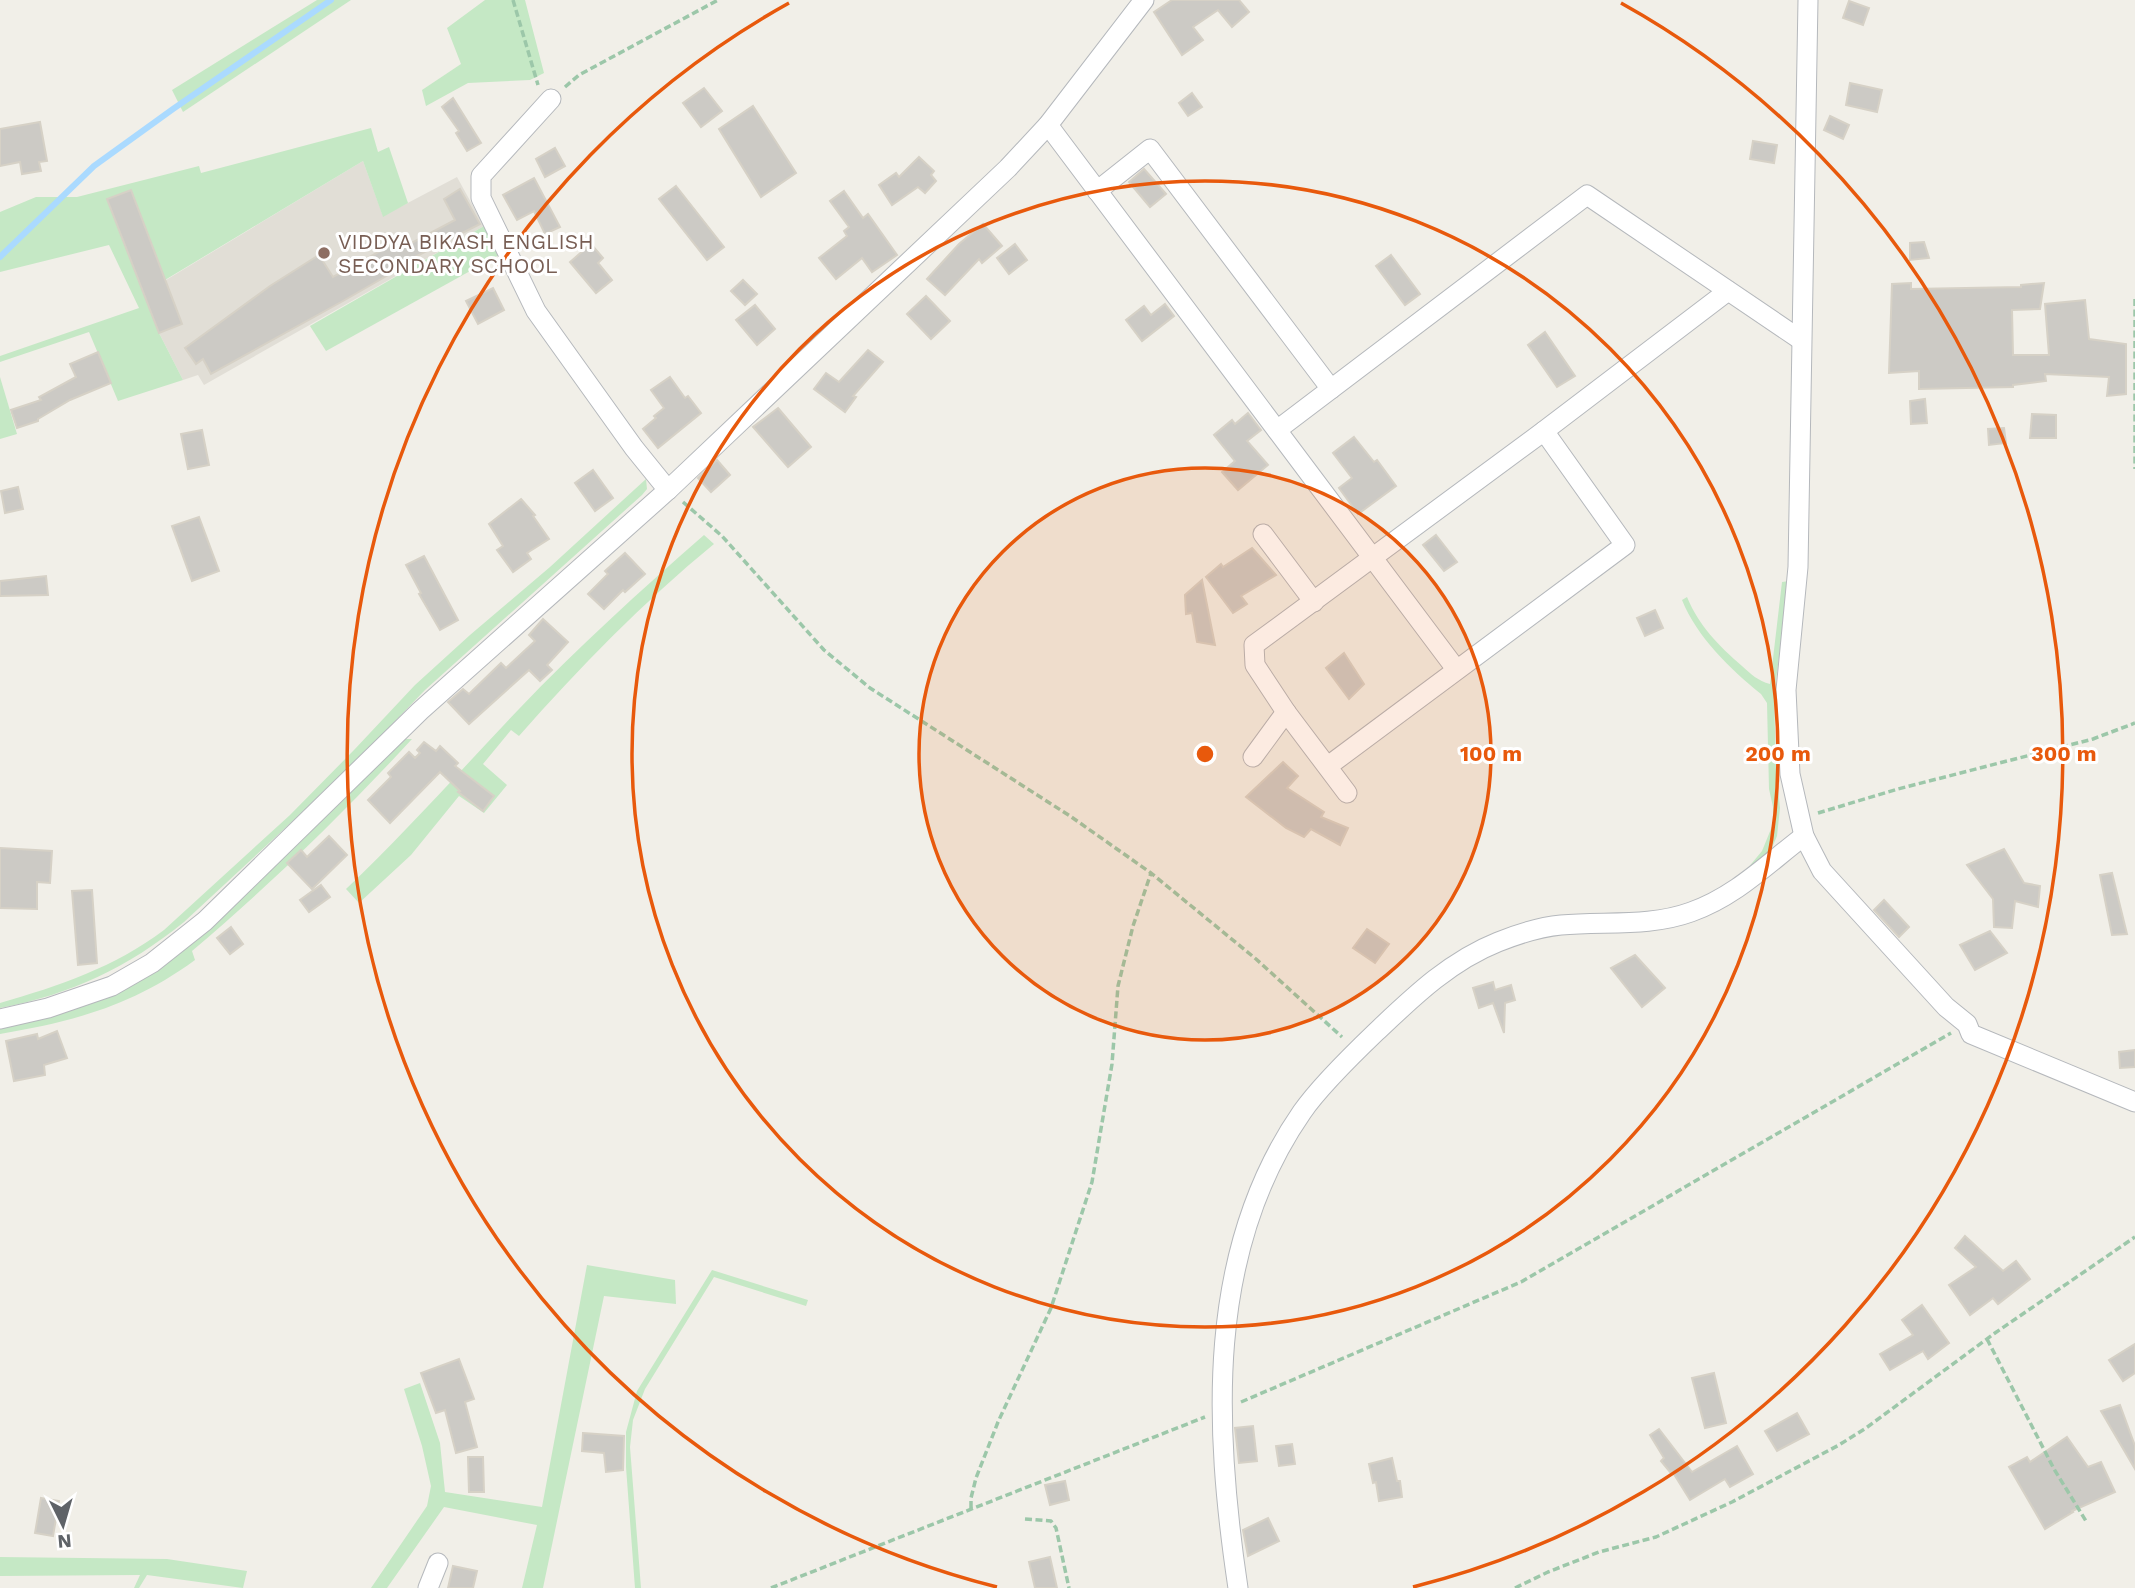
<svg xmlns="http://www.w3.org/2000/svg" width="2135" height="1588" viewBox="0 0 2135 1588" font-family="'Work Sans',sans-serif">
<style>
.education{fill:#e1ded6}
.green{fill:#c5e8c5}
.lines{fill:none;stroke-linecap:round;stroke-linejoin:round}
.stream{stroke:#aadaff;stroke-width:6}
.building{fill:#cccac5;stroke:#d6d1c6;stroke-width:2}
.minor-casing{stroke:#b5b8bc;stroke-width:21}
.path{stroke:#9cc7a9;stroke-width:3.5;stroke-dasharray:7 3.5;stroke-linecap:butt}
.minor{stroke:#fff;stroke-width:19}
.ring{fill:none;stroke:#e8590c;stroke-width:3.5}
.education-dot{fill:#8d6e63;stroke:#fff;stroke-width:2.5}
.labels{text-anchor:middle;dominant-baseline:central;stroke-width:6;stroke-linejoin:round;paint-order:stroke}
.education-label{font-size:21px;fill:#785e54;stroke:#fff;text-anchor:start}
.centre{fill:#e8590c;stroke:#fff;stroke-width:3.5}
.ring-label{font-size:21px;text-anchor:middle;font-weight:bold;fill:#e8590c;stroke:#fff;stroke-width:6;stroke-linejoin:round;paint-order:stroke}
</style>
<rect width="100%" height="100%" fill="#f1efe8"/>
<!-- education -->
<path class="education" d="M363 161 383 216 457 177 484 226 204 385 198 375 183 380 159 333 107 199 131 190 166 280Z"/>
<!-- green -->
<g class="green">
<path d="M317 0H351L183 112 172 90Z"/>
<path d="M485 0H525L544 73 530 80 468 83 426 106 422 90 461 64 447 28Z"/>
<path d="M371 128 378 152 389 147 408 203 383 217 363 161 165 280 131 190 107 199 159 333 183 380 118 401 89 332 0 362V356L139 308 109 245 0 272V212L36 197H77L199 166 201 173Z"/>
<path d="M484 226 499 255 326 351 310 326Z"/>
<path d="M0 377 17 434 0 439Z"/>
<path d="M646 479 647 489 642 495 425 690 351 767 184 922C127 968 72 994 0 1008V1003C59 986 115 967 164 930L290 815 354 750 415 685 470 635 550 567Z"/>
<path d="M704 535 714 544C642 603 580 667 519 736L511 730 483 764 507 785 484 813 459 796 411 855 359 903 346 889C406 832 461 770 519 709 577 648 640 591 704 535Z"/>
<path d="M1789 581 1774 695 1776 768 1780 808 1777 836 1766 862 1748 877 1747 869 1762 851 1773 824V807L1769 789 1767 703 1761 694C1730 669 1697 637 1682 600L1687 597C1699 626 1718 645 1742 666 1751 674 1758 681 1770 684L1782 582Z"/>
<path d="M400 739H412C343 814 270 885 192 951L195 960C132 1006 75 1021 0 1034V1028L78 1008 129 987 161 967Z"/>
<path d="M587 1265 675 1280 676 1304 604 1296 543 1588H522L537 1525 444 1507 387 1588H371L427 1506 431 1486 422 1446 404 1389 420 1383 440 1443 445 1492 542 1507Z"/>
<path d="M712 1270 808 1300 806 1306 714 1277 645 1389 633 1420 630 1447 641 1588H635L626 1467V1432L637 1391Z"/>
<path d="M0 1557 167 1559 247 1571 243 1588 147 1575 139 1588H134L140 1575 0 1576Z"/>
</g>
<g class="lines">
<!-- stream -->
<path class="stream" d="M0 257 94 166 173 109 331 0"/>
</g>
<!-- building -->
<g class="building">
<path d="M1172 0H1239L1249 12 1232 27 1218 10 1193 27 1203 40 1182 55 1154 12Z"/>
<path d="M1849 1 1869 8 1863 25 1843 18Z"/>
<path d="M1850 83 1882 90 1877 112 1846 105Z"/>
<path d="M704 88 722 111 701 127 683 103Z"/>
<path d="M1192 93 1202 107 1188 116 1179 103Z"/>
<path d="M453 98 481 143 467 151 456 133 459 131 442 107Z"/>
<path d="M753 106 796 173 761 197 719 129Z"/>
<path d="M1830 116 1849 125 1843 139 1824 130Z"/>
<path d="M40 122 47 161 39 162 41 171 22 174 20 162 0 166V129Z"/>
<path d="M1753 141 1777 145 1774 163 1750 159Z"/>
<path d="M555 148 565 166 545 177 536 159Z"/>
<path d="M919 157 934 171 931 175 936 181 925 193 918 187 892 205 879 185 896 173 899 177Z"/>
<path d="M1144 169 1166 194 1150 207 1129 182Z"/>
<path d="M534 178 560 227 545 234 534 211 517 220 503 195Z"/>
<path d="M676 186 724 247 707 260 659 199Z"/>
<path d="M460 189 480 224 413 258 414 260 343 301 211 374 203 359 196 364 185 348 270 286 319 255 333 277 402 239 406 246 455 220 444 199Z"/>
<path d="M131 190 182 324 159 333 107 199Z"/>
<path d="M844 191 863 218 868 214 897 255 872 272 862 258 836 279 819 258 847 236 844 231 849 227 830 201Z"/>
<path d="M983 224 1002 246 982 263 979 259 945 295 927 279 959 244Z"/>
<path d="M1924 242 1929 258 1910 260V243Z"/>
<path d="M591 244 603 258 598 263 612 280 596 293 570 262Z"/>
<path d="M1015 244 1027 260 1009 274 997 258Z"/>
<path d="M1391 255 1420 294 1405 305 1376 266Z"/>
<path d="M743 280 757 294 745 305 731 291Z"/>
<path d="M1911 283V289L2021 287V285L2044 283 2040 309 2012 310 2013 355H2049L2045 304 2085 300 2089 339 2126 344V394L2107 396 2109 377 2045 374 2046 381 2013 385V387L1919 389V371L1889 373 1892 284Z"/>
<path d="M493 288 504 310 478 324 466 301Z"/>
<path d="M926 296 950 321 931 339 907 314Z"/>
<path d="M1165 304 1174 316 1142 341 1126 320 1144 306 1151 315Z"/>
<path d="M755 305 775 329 757 345 736 320Z"/>
<path d="M1545 332 1575 376 1557 387 1528 345Z"/>
<path d="M868 350 883 362 853 396 856 397 845 412 814 389 826 373 839 382Z"/>
<path d="M98 352 111 383 70 400 38 419V421L17 428 11 410 41 400 39 397 76 377 70 364Z"/>
<path d="M670 377 685 398 688 396 701 413 658 448 643 429 656 418 654 416 664 408 651 390Z"/>
<path d="M1925 399 1927 423 1911 424 1910 401Z"/>
<path d="M778 408 811 447 788 467 753 427Z"/>
<path d="M1248 413 1261 430 1247 441 1268 465 1238 490 1222 472 1235 461 1214 435 1232 420 1235 424Z"/>
<path d="M2032 414 2056 415V438H2030Z"/>
<path d="M2004 428 2006 443 1989 445 1988 429Z"/>
<path d="M202 430 209 465 188 469 181 434Z"/>
<path d="M1354 437 1374 462 1377 460 1396 486 1358 514 1339 488 1352 478 1333 453Z"/>
<path d="M717 460 730 475 711 492 698 478Z"/>
<path d="M593 470 613 498 595 511 575 483Z"/>
<path d="M18 487 23 509 5 513 1 491Z"/>
<path d="M521 499 535 515 533 516 549 539 527 553 531 559 513 572 497 550 503 546 489 524Z"/>
<path d="M199 517 219 571 192 581 172 526Z"/>
<path d="M1436 535 1457 562 1444 571 1423 545Z"/>
<path d="M1252 548 1276 575 1241 596 1247 604 1233 613 1206 577 1221 564 1223 567Z"/>
<path d="M625 553 645 574 625 592 623 590 604 609 588 594 608 574 605 571Z"/>
<path d="M424 556 458 620 440 630 419 594 421 593 406 565Z"/>
<path d="M46 576 48 595 0 596V581Z"/>
<path d="M1202 580 1215 645 1197 642 1192 613 1186 614 1185 595Z"/>
<path d="M1655 610 1663 628 1645 636 1637 618Z"/>
<path d="M543 619 568 642 547 665 552 670 540 681 529 670 469 724 448 702 463 689 469 694 501 663 506 668 535 641 529 635Z"/>
<path d="M1344 653 1364 684 1349 699 1326 668Z"/>
<path d="M424 742 436 751 440 746 458 763 455 766 494 796 483 811 458 792 460 791 440 772 390 823 368 800 391 777 388 773 409 752 415 758 420 753 417 750Z"/>
<path d="M1283 762 1298 776 1287 788 1324 812 1321 817 1348 828 1340 845 1311 829 1304 837 1286 828 1246 797Z"/>
<path d="M329 836 347 855 312 889 287 863 301 850 307 857Z"/>
<path d="M0 848 52 851 50 883 37 882V909L0 908Z"/>
<path d="M2004 849 2024 883 2040 886 2038 907 2015 901 2012 928 1994 927 1993 899 1967 865Z"/>
<path d="M2112 873 2127 934 2112 935 2100 875Z"/>
<path d="M321 885 330 897 309 912 300 900Z"/>
<path d="M92 890 97 963 78 965 72 891Z"/>
<path d="M1884 900 1909 927 1899 937 1874 910Z"/>
<path d="M231 927 243 944 230 954 217 938Z"/>
<path d="M1367 929 1389 944 1375 963 1353 948Z"/>
<path d="M1990 931 2007 953 1975 970 1960 945Z"/>
<path d="M1635 955 1665 988 1642 1007 1611 968Z"/>
<path d="M1493 982 1495 990 1511 985 1515 1000 1505 1003 1504 1033 1493 1003 1479 1008 1473 988Z"/>
<path d="M57 1031 67 1058 44 1065 45 1075 14 1081 6 1041 37 1034 38 1039Z"/>
<path d="M2135 1050V1067L2120 1068 2119 1052Z"/>
<path d="M1965 1236 2003 1271 2016 1261 2030 1279 1998 1304 1993 1298 1970 1315 1949 1285 1976 1267 1955 1248Z"/>
<path d="M1922 1305 1949 1343 1928 1359 1923 1351 1890 1370 1880 1354 1913 1335 1902 1320Z"/>
<path d="M2135 1344V1373L2123 1381 2109 1360Z"/>
<path d="M459 1359 474 1399 465 1402 477 1447 456 1453 445 1410 436 1413 421 1373Z"/>
<path d="M1714 1373 1726 1423 1705 1428 1692 1378Z"/>
<path d="M2120 1405 2135 1446V1469L2101 1411Z"/>
<path d="M1797 1413 1809 1434 1777 1451 1765 1431Z"/>
<path d="M1253 1426 1257 1461 1239 1463 1235 1428Z"/>
<path d="M1659 1429 1692 1472 1737 1446 1753 1474 1730 1487 1725 1479 1690 1500 1672 1471 1670 1472 1661 1461 1664 1458 1650 1435Z"/>
<path d="M583 1433 624 1436 623 1470 606 1472 604 1453 582 1451Z"/>
<path d="M2067 1437 2088 1467 2101 1462 2115 1492 2072 1511 2073 1512 2045 1529 2009 1467 2027 1457 2030 1462Z"/>
<path d="M1292 1444 1295 1464 1279 1466 1276 1446Z"/>
<path d="M468 1457H483L484 1492H469Z"/>
<path d="M1392 1458 1397 1481H1400L1402 1497 1379 1501 1376 1482 1373 1483 1369 1464Z"/>
<path d="M1065 1481 1069 1500 1050 1505 1045 1485Z"/>
<path d="M41 1498 59 1501 53 1536 35 1533Z"/>
<path d="M1268 1518 1279 1541 1248 1556 1243 1530Z"/>
<path d="M1050 1557 1057 1588H1035L1029 1562Z"/>
<path d="M453 1566 477 1571 473 1588H448Z"/>
</g>
<g class="lines">
<!-- minor casing -->
<g class="minor-casing">
<g id="minor">
<path d="M1808 0 1798 567 1786 690 1790 774 1804 836 1822 871 1946 1007 1967 1024 1971 1034 2135 1102"/>
<path d="M551 99 481 176V198L536 311 634 448 668 490"/>
<path d="M1048 125 1456 669"/>
<path d="M1097 191 1150 149 1331 389"/>
<path d="M1277 430 1587 195 1801 340"/>
<path d="M1263 534 1314 602"/>
<path d="M1253 757 1286 712"/>
<path d="M1328 766 1625 545 1544 431"/>
<path d="M1347 793 1286 712 1255 665 1254 645 1544 431 1728 291"/>
<path d="M0 1019 48 1008 112 986 152 963 205 921 420 711 668 490 1008 168 1048 125 1144 0"/>
<path d="M428 1588 438 1563"/>
<path d="M1238 1588C1214 1428 1205 1252 1302 1112 1320 1086 1352 1055 1376 1032 1413 997 1450 961 1498 942 1518 934 1540 927 1561 925 1605 921 1650 927 1691 912 1736 896 1767 864 1804 836"/>
</g>
</g>
<!-- path -->
<g class="path">
<path d="M513 0 538 85"/>
<path d="M565 87 579 75 718 0"/>
<path d="M2135 299V469"/>
<path d="M683 502 722 536 824 650 870 688 1070 816 1151 873 1256 959 1342 1037"/>
<path d="M1818 813 1898 789 2093 739 2135 723"/>
<path d="M1987 1339 2054 1469 2086 1521"/>
<path d="M1241 1402 1521 1282 1951 1033"/>
<path d="M971 1508V1498L976 1478 998 1422 1051 1308 1092 1182 1112 1064 1118 986 1133 926 1151 873"/>
<path d="M1025 1519 1051 1521 1056 1528 1069 1588"/>
<path d="M771 1588 1205 1417"/>
<path d="M1515 1588 1548 1572 1599 1552 1656 1537 1732 1502 1839 1445 1866 1428 1995 1333 2135 1237"/>
</g>
<!-- minor -->
<use href="#minor" class="minor"/>
</g>
<!-- distance rings -->
<circle cx="1205" cy="754" r="286" fill="#e8590c" fill-opacity=".12"/>
<g class="ring">
<circle cx="1205" cy="754" r="286"/>
<circle cx="1205" cy="754" r="573"/>
<path d="M997 1587A859 859 0 0 1 789 3M1621 3A859 859 0 0 1 1413 1587"/>
</g>
<!-- markers -->
<circle class="education-dot" cx="324" cy="253" r="7"/>
<g class="labels">
<!-- education labels -->
<g class="education-label">
<text x="338" y="241">VIDDYA BIKASH ENGLISH<tspan x="338" dy="24">SECONDARY SCHOOL</tspan></text>
</g>
</g>
<circle cx="1205" cy="754" r="10" class="centre"/>
<g class="ring-label">
<text x="1491" y="761">100 m</text>
<text x="1778" y="761">200 m</text>
<text x="2064" y="761">300 m</text>
</g>
<!-- north arrow -->
<g transform="translate(63 1525) rotate(175)" stroke="#ffffff" stroke-width="5" paint-order="stroke">
<path d="M0-5L12 26L0 18L-12 26Z" fill="#5f6368"/>
<text y="-10" font-size="19" font-weight="bold" text-anchor="middle" fill="#5f6368">N</text>
</g>
</svg>
